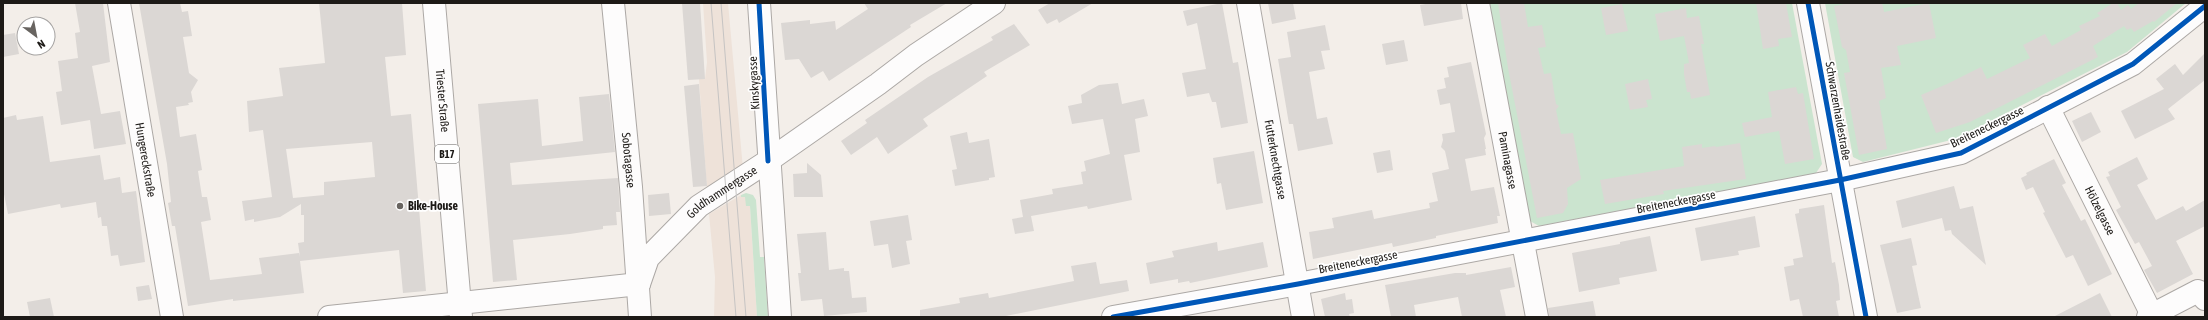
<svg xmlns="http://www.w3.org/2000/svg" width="2208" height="320" viewBox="0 0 2208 320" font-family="'Asap Condensed',sans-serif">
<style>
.built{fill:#eee2d9}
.green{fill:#cbe4cf}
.building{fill:#dbd7d4;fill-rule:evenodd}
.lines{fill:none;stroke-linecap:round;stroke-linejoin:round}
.minor-casing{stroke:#aca8a5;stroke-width:24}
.major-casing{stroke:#aca8a5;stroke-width:24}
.minor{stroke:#fdfcfc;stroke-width:22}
.major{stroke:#fdfcfc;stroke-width:22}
.tram{stroke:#c6c4c3;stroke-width:1}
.cycleway-casing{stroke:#fff;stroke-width:8}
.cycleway{stroke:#0057b8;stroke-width:5}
.poi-dot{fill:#686460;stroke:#fff;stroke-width:1.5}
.labels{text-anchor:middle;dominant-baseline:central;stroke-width:3.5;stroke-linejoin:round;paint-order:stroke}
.shield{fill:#fff;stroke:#615f5d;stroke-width:1}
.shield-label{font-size:11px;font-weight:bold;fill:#1d1a17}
.street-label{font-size:12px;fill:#1d1a17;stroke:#fff}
.poi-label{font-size:12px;font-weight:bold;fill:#1d1a17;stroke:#fff;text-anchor:start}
</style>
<rect width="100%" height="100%" fill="#f3eee9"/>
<!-- built -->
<g class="built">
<path d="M703 3H728L743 169 707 189 699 79H705L707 62Z"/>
<path d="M741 195V197H745L750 206 757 317H714L715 277 709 214Z"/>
</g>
<!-- green -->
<g class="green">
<path d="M1489 3H1792L1822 164 1816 173 1539 226 1530 221Z"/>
<path d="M1825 3H2186L2127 52 1955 139 1863 162 1853 157Z"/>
<path d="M746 193 753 195 756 200 760 257H764L768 317H757L750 206H746L745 197H741V195Z"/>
</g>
<!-- building -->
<g class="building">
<path d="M75 3H103L110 62 92 66 101 114 120 111 126 144 94 149 90 120 61 125 56 92 62 91 58 61 78 58 75 33 80 32Z"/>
<path d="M139 3H180L182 12 188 11 192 36 183 37 189 73 198 80 191 92 193 102 188 103 189 105 176 107 180 137 196 134 202 170 198 171 202 197H207L211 220 201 222 210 280 262 274 259 258 299 253 300 257 298 243 304 242V215H301V204L280 217 254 222V219L245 221 242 201 272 197 263 130 249 132 247 101 283 96 279 68 325 63 319 3H402L406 55 385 57 391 116 411 114 426 291 403 293 399 250 300 261 304 293 233 301V299L188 306 175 226H172L168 203 171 202 167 164ZM372 142 375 177 324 182V195L293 198 286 149Z"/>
<path d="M682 3H700L705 79 688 80Z"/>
<path d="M864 3H947L910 25 911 27 829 81 823 71 811 78 799 59 785 60 781 23 810 20V24L835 21 836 30 868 9Z"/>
<path d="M1050 3H1093L1059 23 1057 19 1047 24 1038 10Z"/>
<path d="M1222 3 1233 63 1238 62 1248 123 1221 128 1216 102H1212L1209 93 1187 97 1182 73 1206 69 1197 23 1187 26 1183 11Z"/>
<path d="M1268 3H1293L1296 19 1272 24Z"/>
<path d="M1431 3H1461L1463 19 1424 26 1420 5Z"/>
<path d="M1498 3H1524L1528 27 1542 25 1546 47 1538 48 1544 74 1551 73 1556 104 1559 106 1556 110 1561 134 1573 133 1581 179 1567 188 1568 204 1563 213 1537 218 1508 68Z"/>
<path d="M1756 3H1786L1792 37 1778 39 1779 46 1763 49Z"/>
<path d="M1850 3H1882L1884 12 1929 3 1936 38 1897 46 1901 65 1881 68 1886 98 1879 101 1887 149 1859 155 1844 73 1850 72 1846 50 1842 47 1834 6Z"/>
<path d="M2113 3H2117L2121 10 2128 5 2131 9 2139 3H2177L2154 22 2153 21 2134 32 2131 28 2127 30 2124 26 2093 46 2098 57 1970 122 1936 133 1921 95 1947 84 1981 67 1987 79 2030 58 2023 45 2045 34 2052 46 2081 30 2079 26 2100 16 2097 13Z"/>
<path d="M1622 4 1628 31 1606 35 1601 8Z"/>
<path d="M1686 8 1687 18 1699 16 1704 44H1701L1710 95 1691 99 1690 92H1687L1684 74V64L1689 63 1684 36 1660 41 1655 14Z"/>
<path d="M1014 24 1030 45 984 72 987 76 923 119 928 126 888 154 877 137 851 155 841 141 867 123 865 120 928 77 993 40 991 37Z"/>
<path d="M1325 25 1330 50 1321 51 1325 69 1309 72 1317 119 1327 117 1333 144 1298 151 1293 124H1289L1278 59 1291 57 1287 32Z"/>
<path d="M15 33 19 54 3 57V35Z"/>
<path d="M1404 40 1408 61 1386 65 1382 44Z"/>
<path d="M2205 53V80L2168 109 2175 119 2135 139 2121 111 2164 89 2156 79 2175 64 2183 75Z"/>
<path d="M1471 62 1486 134 1484 138 1486 149H1485L1486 155 1465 159 1471 191 1494 187 1500 216H1497L1498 223 1436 236V238L1422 241 1393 247 1392 243 1313 259 1309 232 1334 228 1332 218 1372 210 1374 219 1430 208 1429 203 1438 201 1432 173 1449 169 1445 151 1441 147 1443 140 1442 134 1455 132 1450 103 1440 105 1437 90 1446 88 1444 78 1449 77 1447 67Z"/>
<path d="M1648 79 1652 99 1646 100 1648 107 1630 110 1625 84Z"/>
<path d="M1118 83 1122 104 1144 99 1148 116 1135 119 1140 152 1124 155 1132 200 1088 209 1087 206 1031 216 1034 231 1015 234 1012 219 1023 217 1020 200 1053 194 1052 189 1083 184 1081 172 1086 171 1084 161 1110 154 1103 119 1072 124 1068 106 1082 103 1081 95 1099 85Z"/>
<path d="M699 84 707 186 693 187 684 86Z"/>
<path d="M1796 87 1798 94 1803 93 1814 159 1785 164 1779 131 1745 137 1742 123 1772 117 1768 92Z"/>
<path d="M609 94 615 152 510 163 512 185 618 178 620 212H616L617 225 603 226V229L570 234 513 240 517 280 493 282 478 104 538 99 542 146 583 141 579 97Z"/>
<path d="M2091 112 2101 132 2082 142 2072 121Z"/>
<path d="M16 115 17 120 43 116 50 162 100 155 104 180 120 177 122 193 136 191 145 262 120 266 118 255 111 256 107 226H102L101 217 98 218 96 202 61 208 60 204 8 214 3 189V118Z"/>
<path d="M967 132 969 143 989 139 995 177 989 178V180L955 186 952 170 957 169 950 136Z"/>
<path d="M1740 143 1746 179 1663 191 1664 194 1605 204 1600 180 1684 166 1682 147 1702 144V148L1715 146 1716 147Z"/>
<path d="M1390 150 1393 170 1377 173 1373 153Z"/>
<path d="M1254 151 1263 203 1226 210 1221 183 1217 184 1213 158Z"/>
<path d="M2137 157 2148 179 2137 185 2156 220 2183 206 2186 211 2205 200V226L2176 241 2193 274 2157 293 2144 270 2152 266 2139 242 2135 244 2116 210 2121 207 2106 177 2110 176 2108 172Z"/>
<path d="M2054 159 2066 183 2062 185 2081 221 2085 219 2112 274 2088 286 2073 255 2066 258 2043 213 2045 212 2033 187 2026 190 2021 178 2027 175 2026 173Z"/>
<path d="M807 163 821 175 823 197H794L793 174 807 173Z"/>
<path d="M1954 186 1960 209 1973 206 1986 265 1952 234 1951 230 1945 231 1942 218 1902 228 1896 201Z"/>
<path d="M669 193 671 214 649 216 648 195Z"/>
<path d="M1824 205 1832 263 1835 262 1839 285 1840 300 1836 301 1839 317H1803L1799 299 1790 301 1784 267 1794 265 1793 259 1803 257 1795 214 1799 213V209Z"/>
<path d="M908 215 912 240 906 241 910 264 892 268 888 244 874 246 870 221Z"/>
<path d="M1755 216 1760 247 1738 251 1739 255 1701 261 1695 228Z"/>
<path d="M826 232 829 270 844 268V271H849L852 298 866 297 867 312 824 316 822 299 801 301 798 273H801L797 234Z"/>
<path d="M1650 236 1657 271 1619 278 1620 284 1579 292 1572 253 1620 244V242Z"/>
<path d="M1911 238 1917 265 1912 266 1921 308 1897 313 1880 245Z"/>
<path d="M1217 242 1218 251 1263 242 1268 267 1190 283 1189 281 1178 283V279L1150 284 1146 263 1174 257 1172 251Z"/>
<path d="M1096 262 1100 284 1127 280 1129 291 1001 317H920V310L960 303 959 298 988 293 989 298 1074 281 1071 266Z"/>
<path d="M1511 267 1515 287 1500 290 1506 317H1462L1458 297 1414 305 1416 317H1391L1385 285 1455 273H1466V275Z"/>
<path d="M149 285 152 299 138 301 136 287Z"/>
<path d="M1345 293 1346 300 1352 299 1354 313 1349 314 1350 317H1325L1321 299Z"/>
<path d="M2100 293 2112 317H2053Z"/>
<path d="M50 298 54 317H30L27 302Z"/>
<path d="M1593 301 1596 317H1549L1548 308Z"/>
</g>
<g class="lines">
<!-- minor casing -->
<g class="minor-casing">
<g id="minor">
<path id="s1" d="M119 3 172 317"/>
<path id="s2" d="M613 3 631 187 640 317"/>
<path d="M759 3 780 317"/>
<path id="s3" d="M1248 3 1303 317"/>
<path id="s4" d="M1478 3 1537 317"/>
<path d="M1808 3 1866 317"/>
<path id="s5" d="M2048 107 2152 315"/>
<path id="s6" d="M639 284 648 258 699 206 768 161 878 84 916 55 994 3"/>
<path d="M329 317 639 284"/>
<path d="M1113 317 1298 284 1840 180 1961 153 2133 64 2205 6"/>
<path d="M2148 317 2198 291 2205 299"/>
</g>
</g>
<!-- major casing -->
<g class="major-casing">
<g id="major">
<path id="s7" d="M434 3 461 317"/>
</g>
</g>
<!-- minor -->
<use href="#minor" class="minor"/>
<!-- major -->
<use href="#major" class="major"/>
<!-- tram -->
<g class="tram">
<path d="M711 3 736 317"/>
<path d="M721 3 746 317"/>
</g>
<!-- cycleway casing -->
<g class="cycleway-casing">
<g id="cycleway">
<path d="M759 3 768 161"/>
<path d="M1808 3 1866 317"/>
<path d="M1113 317 1298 284 1840 180 1961 153 2133 64 2205 6"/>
</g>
</g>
<!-- cycleway -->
<use href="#cycleway" class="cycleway"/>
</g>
<!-- markers -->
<circle class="poi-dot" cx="400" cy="206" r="4"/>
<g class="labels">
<!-- shield labels -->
<rect class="shield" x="435" y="145" width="24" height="18" rx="3"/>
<g class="shield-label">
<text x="447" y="154">B17</text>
</g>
<!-- street labels -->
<g class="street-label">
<text transform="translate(754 83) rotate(-93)">Kinskygasse</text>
<text stroke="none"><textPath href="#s7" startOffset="98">Triester Straße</textPath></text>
<text transform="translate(1838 111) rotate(80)">Schwarzenhaidestraße</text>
<text transform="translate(1987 127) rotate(-26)">Breiteneckergasse</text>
<text stroke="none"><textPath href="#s1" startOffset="159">Hungereckstraße</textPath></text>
<text stroke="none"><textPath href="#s2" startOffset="158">Sobotagasse</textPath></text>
<text stroke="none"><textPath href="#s3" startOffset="159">Futterknechtgasse</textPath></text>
<text stroke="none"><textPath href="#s4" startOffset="160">Paminagasse</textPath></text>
<text stroke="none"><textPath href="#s6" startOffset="127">Goldhammergasse</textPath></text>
<text transform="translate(1676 202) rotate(-11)">Breiteneckergasse</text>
<text stroke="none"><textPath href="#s5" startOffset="116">Hölzelgasse</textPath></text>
<text transform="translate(1358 262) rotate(-11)">Breiteneckergasse</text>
</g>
<!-- poi labels -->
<g class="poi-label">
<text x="408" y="206">Bike-House</text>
</g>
</g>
<!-- border -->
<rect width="2208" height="320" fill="none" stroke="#1d1a17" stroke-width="8"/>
<!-- north arrow -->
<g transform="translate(36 36) rotate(148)"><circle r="19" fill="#ffffff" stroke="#a5a3a2"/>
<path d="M0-3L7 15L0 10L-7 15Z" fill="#686460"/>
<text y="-6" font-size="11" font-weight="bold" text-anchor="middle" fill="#1d1a17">N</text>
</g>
</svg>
